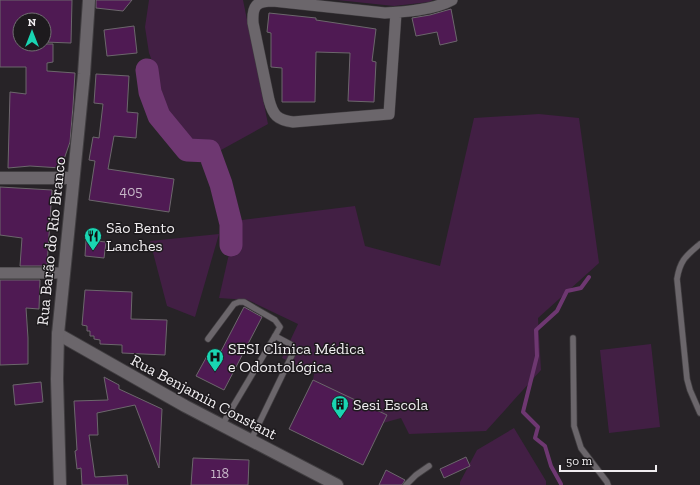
<svg xmlns="http://www.w3.org/2000/svg" width="700" height="485" viewBox="0 0 700 485" font-family="'Zilla Slab',serif">
<style>
.green{fill:#421f44}
.lines{fill:none;stroke-linecap:round;stroke-linejoin:round}
.stream{stroke:#6e3771;stroke-width:4}
.river{stroke:#6e3771;stroke-width:23}
.building{fill:#4f1a53;stroke:#6c676c}
.lane-casing{stroke:#413e41;stroke-width:7}
.street-casing{stroke:#413e41;stroke-width:12}
.secondary-casing{stroke:#413e41;stroke-width:14}
.lane{stroke:#6b666b;stroke-width:5.5}
.street{stroke:#6b666b;stroke-width:11}
.secondary{stroke:#6b666b;stroke-width:12}
.labels{text-anchor:middle;dominant-baseline:central;stroke-width:3;stroke-linejoin:round;paint-order:stroke}
.number-label{font-size:14px;fill:#c8b8c9}
.poi-label{font-size:16px;fill:#f0edf0;stroke:#1d1a1d;text-anchor:start}
.street-label{font-size:16px;fill:#f0edf0;stroke:#1d1a1d}
</style>
<rect width="100%" height="100%" fill="#272327"/>
<!-- green -->
<g class="green">
<path d="M149 0H243L268 124 221 150 212 142H193L168 115 156 71 149 53 145 27Z"/>
<path d="M337 0H433L429 2 394 6Z"/>
<path d="M539 114 579 118 599 263 538 318 541 370 486 431 409 434 401 418 383 423 387 415 313 380 314 374 282 358 298 324 248 300 219 298 231 245 234 221 355 206 365 246 440 266 474 118Z"/>
<path d="M219 234 195 317 167 306 150 241Z"/>
<path d="M651 344 660 427 609 433 600 350Z"/>
<path d="M514 428 546 481V485H460V482L477 450Z"/>
</g>
<g class="lines">
<!-- stream -->
<path class="stream" d="M561 485V484L551 466 545 446 535 438 538 427 523 412 537 356 536 330 557 311 567 291 581 288 589 277"/>
<!-- river -->
<path class="river" d="M147 70 150 92 159 116 187 150 209 151 221 184 231 224V245"/>
</g>
<!-- building -->
<g class="building">
<path d="M0 0H72L71 43 44 42V20H20V44H53V62L47 63V71L75 73 73 106 70 142 61 168 30 166 8 168 10 92 26 94V67H0Z"/>
<path d="M96 0H132L123 11 96 8Z"/>
<path d="M451 9 457 41 440 45 437 32 416 36 412 18 430 15Z"/>
<path d="M269 13 316 18V20L376 29 372 61 376 62 374 102 348 101 350 53 316 52 315 102H282V68L271 67V33L267 32Z"/>
<path d="M134 26 137 53 107 56 104 30Z"/>
<path d="M96 74 129 76 127 112 138 113 136 138 114 136 108 169 174 179 169 212 89 200 95 161 89 160 93 137 99 138 103 104 94 103Z"/>
<path d="M0 187 52 190 47 266H20L22 238 0 235Z"/>
<path d="M86 240 106 242 104 258 85 256Z"/>
<path d="M0 280H40L39 309 26 308 28 338V364L0 365Z"/>
<path d="M85 290 132 292 131 319 167 320 165 355 122 353V345L100 344V340L94 339V336H90V331H87V326L82 325Z"/>
<path d="M244 307 262 317 224 390 196 376 207 356 216 361Z"/>
<path d="M104 377 119 385V389L162 409 159 468 135 405 97 413 98 435H89L95 477 127 475 128 485H82L81 468 77 469 75 451 77 450 74 401 108 400Z"/>
<path d="M313 380 387 415 363 465 289 429Z"/>
<path d="M41 382 43 402 15 405 13 385Z"/>
<path d="M466 457 470 466 444 478 440 469Z"/>
<path d="M193 458 249 460 248 485H191Z"/>
<path d="M386 470 405 480 402 485H379Z"/>
</g>
<g class="lines">
<!-- lane casing -->
<g class="lane-casing">
<g id="lane">
<path d="M700 244C686 256 680 260 677 279L687 379 690 390 700 413"/>
<path d="M573 338 574 426 581 448 607 482 608 485"/>
<path d="M208 339 234 304 239 302H244L275 320 280 327 275 336"/>
<path d="M222 425 275 336 292 345 293 353 251 440"/>
<path d="M406 485 416 475 429 466"/>
</g>
</g>
<!-- street casing -->
<g class="street-casing">
<g id="street">
<path d="M396 13 389 114 293 122C277 120 273 115 269 100L253 23C252 6 256 1 273 1L385 13C405 12 434 10 452 0"/>
<path d="M0 273H64"/>
</g>
</g>
<!-- secondary casing -->
<g class="secondary-casing">
<g id="secondary">
<path d="M0 178H73"/>
<path d="M58 334 185 406 337 485"/>
<path d="M60 485 57 379 58 334 84 74 89 0"/>
</g>
</g>
<!-- lane -->
<use href="#lane" class="lane"/>
<!-- street -->
<use href="#street" class="street"/>
<!-- secondary -->
<use href="#secondary" class="secondary"/>
</g>
<!-- icons -->
<defs>
<g id="restaurant-pin" transform="scale(0.9)"><path d="M0 17L-7.5 6A9.5 9.5 0 1 1 7.5 6Z" fill="#19d5b2" stroke="#1d1a1d"/><path d="M-5-6h1v4h1v-4h1v4h1v-4h1v5L-1.5 .5V6h-2V.5L-5-1ZM5-6V6H3V1.5H1.5Q1.5-4 5-6Z" fill="#111"/></g>
<g id="hospital-pin" transform="scale(0.9)"><path d="M0 17L-7.5 6A9.5 9.5 0 1 1 7.5 6Z" fill="#19d5b2" stroke="#1d1a1d"/><path d="M-5-5h3v3.5h4V-5h3V5h-3V1.5h-4V5h-3Z" fill="#111"/></g>
<g id="building-pin" transform="scale(0.9)"><path d="M0 17L-7.5 6A9.5 9.5 0 1 1 7.5 6Z" fill="#19d5b2" stroke="#1d1a1d"/><path d="M-4-6H4V6H1V3H-1V6H-4ZM-2.5-4.3h1.7v1.8h-1.7ZM.8-4.3h1.7v1.8H.8ZM-2.5-1h1.7V.8h-1.7ZM.8-1h1.7V.8H.8Z" fill="#111"/></g>
</defs>
<g fill-rule="evenodd">
<use href="#restaurant-pin" x="93" y="236"/>
<use href="#hospital-pin" x="215" y="357"/>
<use href="#building-pin" x="340" y="404"/>
</g>
<g class="labels">
<!-- number labels -->
<g class="number-label">
<text x="131" y="191">405</text>
<text x="220" y="473">118</text>
</g>
<!-- poi labels -->
<g class="poi-label">
<text x="106" y="227">São Bento<tspan x="106" dy="18">Lanches</tspan></text>
<text x="228" y="348">SESI Clínica Médica<tspan x="228" dy="18">e Odontológica</tspan></text>
<text x="353" y="404">Sesi Escola</text>
</g>
<!-- street labels -->
<g class="street-label">
<text transform="translate(51 241) rotate(-84)">Rua Barão do Rio Branco</text>
<text transform="translate(204 397) rotate(28)">Rua Benjamin Constant</text>
</g>
</g>
<!-- north arrow -->
<g transform="translate(32 32)"><circle r="19" fill="#1d1a1d" stroke="#716e71"/>
<path d="M0-3L7 15L0 10L-7 15Z" fill="#19d5b2"/>
<text y="-6" font-size="11" font-weight="bold" text-anchor="middle" fill="#f0edf0">N</text>
</g>
<!-- scale -->
<path d="M560 465v6h96v-6" fill="none" stroke="#f0edf0" stroke-width="2"/>
<text x="566" y="465" font-size="12" fill="#f0edf0" stroke="#1d1a1d" stroke-width="3" paint-order="stroke">50 m</text>
</svg>
